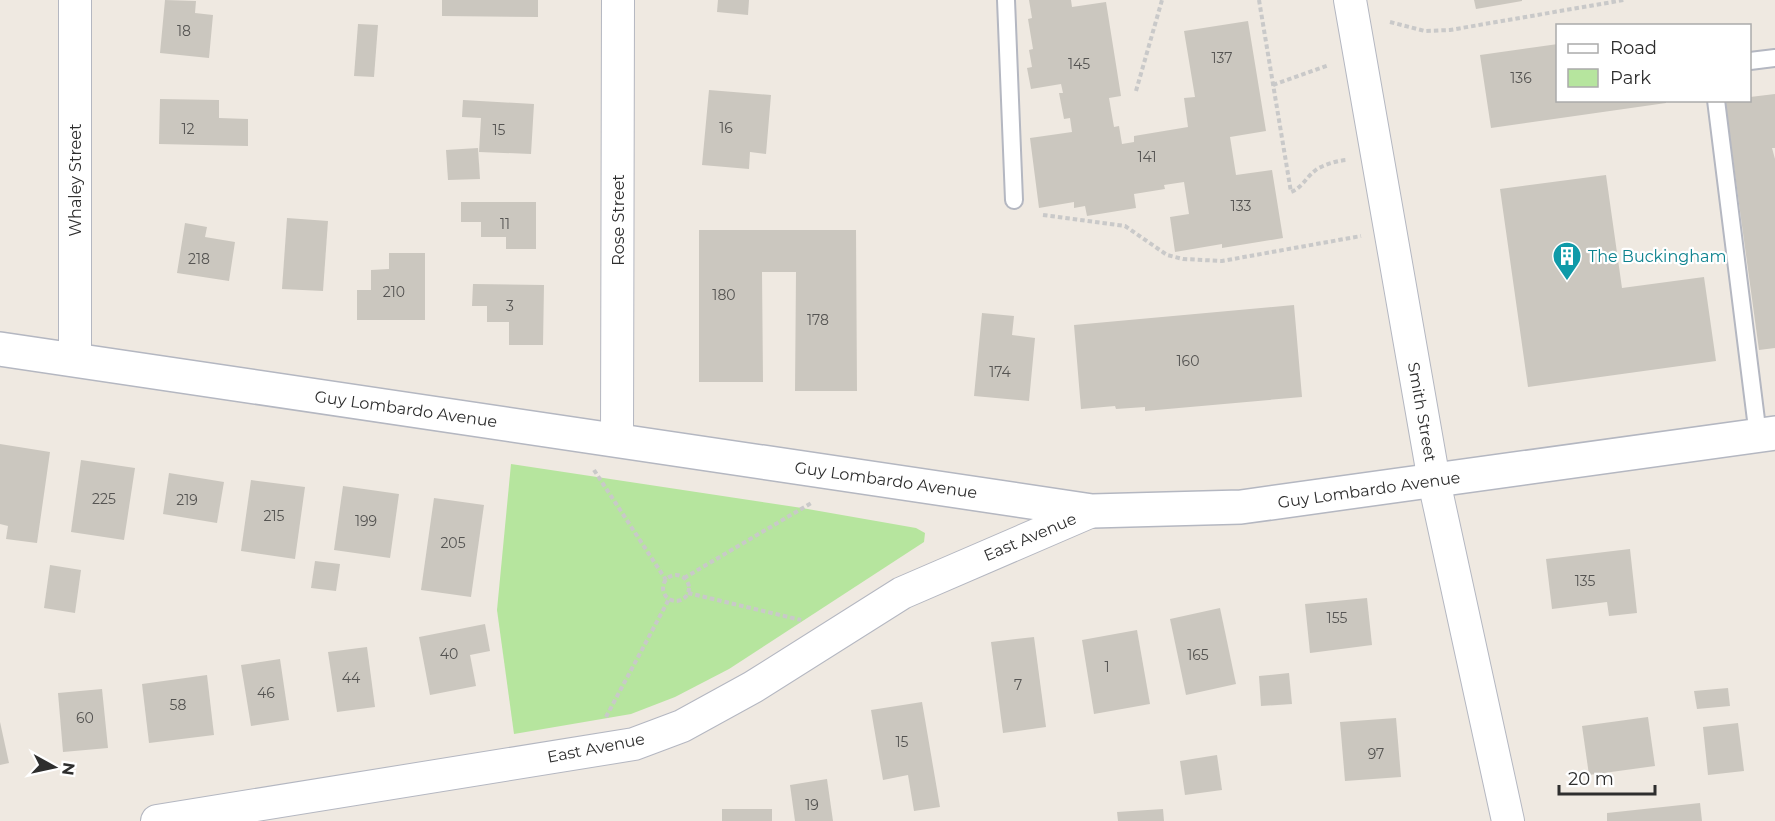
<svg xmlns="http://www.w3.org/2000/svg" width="1775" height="821" viewBox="0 0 1775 821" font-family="Montserrat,sans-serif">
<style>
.green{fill:#b6e59e}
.building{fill:#cbc7bf}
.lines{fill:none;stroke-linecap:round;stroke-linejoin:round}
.lane-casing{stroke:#b4b7c1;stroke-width:20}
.street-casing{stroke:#b4b7c1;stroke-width:34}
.secondary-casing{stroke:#b4b7c1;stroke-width:36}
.path{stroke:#c9c9c9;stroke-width:4;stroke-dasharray:4.5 3;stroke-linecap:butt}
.lane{stroke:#fff;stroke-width:16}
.street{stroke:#fff;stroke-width:32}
.secondary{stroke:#fff;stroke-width:33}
.labels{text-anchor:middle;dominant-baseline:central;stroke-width:4.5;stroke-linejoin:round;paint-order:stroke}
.number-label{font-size:14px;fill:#555452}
.street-label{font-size:16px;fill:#2e2e2e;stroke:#fff}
.culture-label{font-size:16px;fill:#0d838f;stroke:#fff;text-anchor:start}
</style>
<rect width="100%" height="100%" fill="#efe9e1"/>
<!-- green -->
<path class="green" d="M511 464 802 508 916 528 925 533 924 542 729 669 675 697 631 714 514 734 497 610Z"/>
<!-- building -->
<g class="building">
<path d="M165 0 196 1 195 13 213 15 209 58 160 53Z"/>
<path d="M442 0H538V17L442 16Z"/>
<path d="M718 0H749L748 15 717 12Z"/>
<path d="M1029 0H1071L1072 7 1106 2 1121 96 1109 98 1114 127 1119 126 1122 144 1134 142V136L1188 127 1184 98 1195 97 1184 31 1248 21 1266 131 1230 137 1236 175 1272 170 1283 238 1222 248V244L1175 252 1170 217 1189 214 1184 182 1164 185 1165 189 1134 194 1136 208 1087 216 1085 206 1074 208V202L1039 208 1030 138 1072 132 1070 118 1064 119 1059 93H1063L1061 84 1031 89 1027 68 1032 67 1029 50 1033 49 1028 19 1032 18Z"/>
<path d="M1474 0H1522V1L1476 9Z"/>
<path d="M358 24 378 25 374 77 354 76Z"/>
<path d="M1558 44V100H1666V103L1491 128 1480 55Z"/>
<path d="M709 90 771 95 766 154 750 152 749 169 702 165Z"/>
<path d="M1775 94V148H1772L1775 159V348L1759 350 1725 101 1750 100V97Z"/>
<path d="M160 99 219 100V118L248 119V146L159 144Z"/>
<path d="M463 100 534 104 531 154 479 152 481 118 462 117Z"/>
<path d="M478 148 480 179 448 180 446 150Z"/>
<path d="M1606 175 1622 288 1704 277 1716 361 1528 387 1500 189Z"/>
<path d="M461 202H536V249H506V237H481V222H461Z"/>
<path d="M287 218 328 221 323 291 282 289Z"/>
<path d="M185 223 207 227 205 237 235 242 229 281 177 273Z"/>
<path d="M699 230H856L857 391H795L796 272H762L763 382H699Z"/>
<path d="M389 253H425V320H357V290H371V270L389 269Z"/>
<path d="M473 284 544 285 543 345H509V322H487V306H472Z"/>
<path d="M1294 305 1302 397 1145 411V407L1116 409 1115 406 1081 409 1074 325Z"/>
<path d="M982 313 1014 316 1012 335 1035 338 1029 401 974 396Z"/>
<path d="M0 444 50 452 37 543 6 539 8 526 0 524Z"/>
<path d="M81 460 135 468 124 540 71 532Z"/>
<path d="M169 473 224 482 217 523 163 514Z"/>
<path d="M251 480 305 487 295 559 241 551Z"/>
<path d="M343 486 399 494 390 558 334 550Z"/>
<path d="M434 498 484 505 471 597 421 590Z"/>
<path d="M1630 549 1637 613 1609 616 1607 602 1552 609 1546 559Z"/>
<path d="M315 561 340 564 336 591 311 588Z"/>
<path d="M50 565 81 570 75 613 44 608Z"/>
<path d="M1367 598 1372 645 1310 653 1305 604Z"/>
<path d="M1220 608 1236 684 1186 695 1170 619Z"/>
<path d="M485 624 490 651 470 655 476 686 430 695 419 637Z"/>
<path d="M1137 630 1150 704 1094 714 1082 640Z"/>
<path d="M1034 637 1046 727 1003 733 991 642Z"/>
<path d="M367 647 375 707 337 712 328 652Z"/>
<path d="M280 659 289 720 251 726 241 665Z"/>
<path d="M1289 673 1292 704 1261 706 1259 676Z"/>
<path d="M207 675 214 735 149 743 142 684Z"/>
<path d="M1728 688 1730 706 1697 709 1694 691Z"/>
<path d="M102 689 108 748 63 752 58 693Z"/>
<path d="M922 702 940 807 914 811 908 775 883 780 871 710Z"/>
<path d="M1648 717 1655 766 1589 775 1582 726Z"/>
<path d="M1396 718 1401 777 1345 781 1340 722Z"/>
<path d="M0 722 9 763 0 765Z"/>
<path d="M1738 723 1744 771 1708 775 1703 727Z"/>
<path d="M1217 755 1222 790 1185 795 1180 761Z"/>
<path d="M827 779 833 821H795L790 785Z"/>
<path d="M1700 803 1702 821H1607V813Z"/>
<rect x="722" y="809" width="50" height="12"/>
<path d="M1163 809 1164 821H1118L1117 812Z"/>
</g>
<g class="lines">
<!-- lane casing -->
<g class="lane-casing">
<g id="lane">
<path d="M1006 0 1014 200"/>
<path d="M1750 61 1775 58"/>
<path d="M1716 100 1758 436"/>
</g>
</g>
<!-- street casing -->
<g class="street-casing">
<g id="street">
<path d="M75 0V360"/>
<path d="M1350 0 1434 481 1508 821"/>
<path d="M617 440 618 0"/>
<path d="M157 821 634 744 682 726 753 687 902 593 1092 511"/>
</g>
</g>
<!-- secondary casing -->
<g class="secondary-casing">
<path id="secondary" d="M0 349 1092 511 1241 507 1775 433"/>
</g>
<!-- path -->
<g class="path">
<path d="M1259 0 1291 192C1302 188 1307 176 1317 169 1326 164 1336 161 1346 160"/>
<path d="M1390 22 1425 31 1450 30 1624 0"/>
<path d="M1273 85 1329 65"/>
<path d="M1136 91 1162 0"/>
<path d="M1043 215 1125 226 1167 255 1183 259 1222 261 1361 236"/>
<path d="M594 470 666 580"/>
<circle cx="676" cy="588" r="13"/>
<path d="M684 578 813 502"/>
<path d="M688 593 801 620"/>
<path d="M606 717 669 599"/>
</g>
<!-- lane -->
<use href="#lane" class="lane"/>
<!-- street -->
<use href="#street" class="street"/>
<!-- secondary -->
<use href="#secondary" class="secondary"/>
</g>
<!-- icons -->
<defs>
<g id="building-pin" transform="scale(1.5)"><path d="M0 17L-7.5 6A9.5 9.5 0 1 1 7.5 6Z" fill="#0f9aa8" stroke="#fff"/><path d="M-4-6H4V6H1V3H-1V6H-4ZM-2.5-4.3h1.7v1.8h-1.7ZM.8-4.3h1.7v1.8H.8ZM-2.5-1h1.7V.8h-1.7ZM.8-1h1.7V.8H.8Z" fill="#fff"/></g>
</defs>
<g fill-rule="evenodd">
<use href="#building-pin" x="1567" y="256"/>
</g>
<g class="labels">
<!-- number labels -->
<g class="number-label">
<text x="184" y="31">18</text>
<text x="1222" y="58">137</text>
<text x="1079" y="64">145</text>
<text x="1521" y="78">136</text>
<text x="726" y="128">16</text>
<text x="188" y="129">12</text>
<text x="499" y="130">15</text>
<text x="1147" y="157">141</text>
<text x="1241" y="206">133</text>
<text x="505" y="224">11</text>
<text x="199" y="259">218</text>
<text x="394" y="292">210</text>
<text x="724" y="295">180</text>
<text x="510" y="306">3</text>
<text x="818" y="320">178</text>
<text x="1188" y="361">160</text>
<text x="1000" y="372">174</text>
<text x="104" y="499">225</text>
<text x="187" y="500">219</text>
<text x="274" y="516">215</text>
<text x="366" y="521">199</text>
<text x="453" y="543">205</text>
<text x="1585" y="581">135</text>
<text x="1337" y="618">155</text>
<text x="449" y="654">40</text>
<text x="1198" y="655">165</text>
<text x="1107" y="667">1</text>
<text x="351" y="678">44</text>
<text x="1018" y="685">7</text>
<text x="266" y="693">46</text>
<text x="178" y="705">58</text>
<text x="85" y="718">60</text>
<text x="902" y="742">15</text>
<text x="1376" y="754">97</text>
<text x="812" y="805">19</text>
</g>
<!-- street labels -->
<g class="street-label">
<text transform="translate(75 180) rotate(-90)">Whaley Street</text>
<text transform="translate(618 220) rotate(-90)">Rose Street</text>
<text transform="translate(406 409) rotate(8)">Guy Lombardo Avenue</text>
<text transform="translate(1422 412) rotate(80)">Smith Street</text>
<text transform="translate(886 480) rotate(8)">Guy Lombardo Avenue</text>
<text transform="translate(1369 490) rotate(-8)">Guy Lombardo Avenue</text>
<text transform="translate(1030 537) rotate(-23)">East Avenue</text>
<text transform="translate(596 748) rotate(-11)">East Avenue</text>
</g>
<!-- culture labels -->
<g class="culture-label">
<text x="1588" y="256">The Buckingham</text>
</g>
</g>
<!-- legend -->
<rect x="1556" y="24" width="195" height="78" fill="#ffffff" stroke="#ababab" stroke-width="1.5"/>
<rect x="1568" y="44" width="30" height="9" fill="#ffffff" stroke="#ababab" stroke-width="1.5"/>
<text x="1610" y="54" font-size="18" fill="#2e2e2e">Road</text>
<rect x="1568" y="69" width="30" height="18" fill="#b6e59e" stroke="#ababab" stroke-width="1.5"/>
<text x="1610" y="84" font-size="18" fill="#2e2e2e">Park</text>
<!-- north arrow -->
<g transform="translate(54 767) rotate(98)" stroke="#ffffff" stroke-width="4.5" paint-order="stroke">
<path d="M0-4.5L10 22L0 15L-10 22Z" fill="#2e2e2e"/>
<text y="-9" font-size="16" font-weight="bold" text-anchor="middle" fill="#2e2e2e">N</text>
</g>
<!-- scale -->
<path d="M1559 785v9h96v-9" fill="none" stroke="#2e2e2e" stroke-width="3"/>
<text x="1568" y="785" font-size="18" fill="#2e2e2e" stroke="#ffffff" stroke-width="4.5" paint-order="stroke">20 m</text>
</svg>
